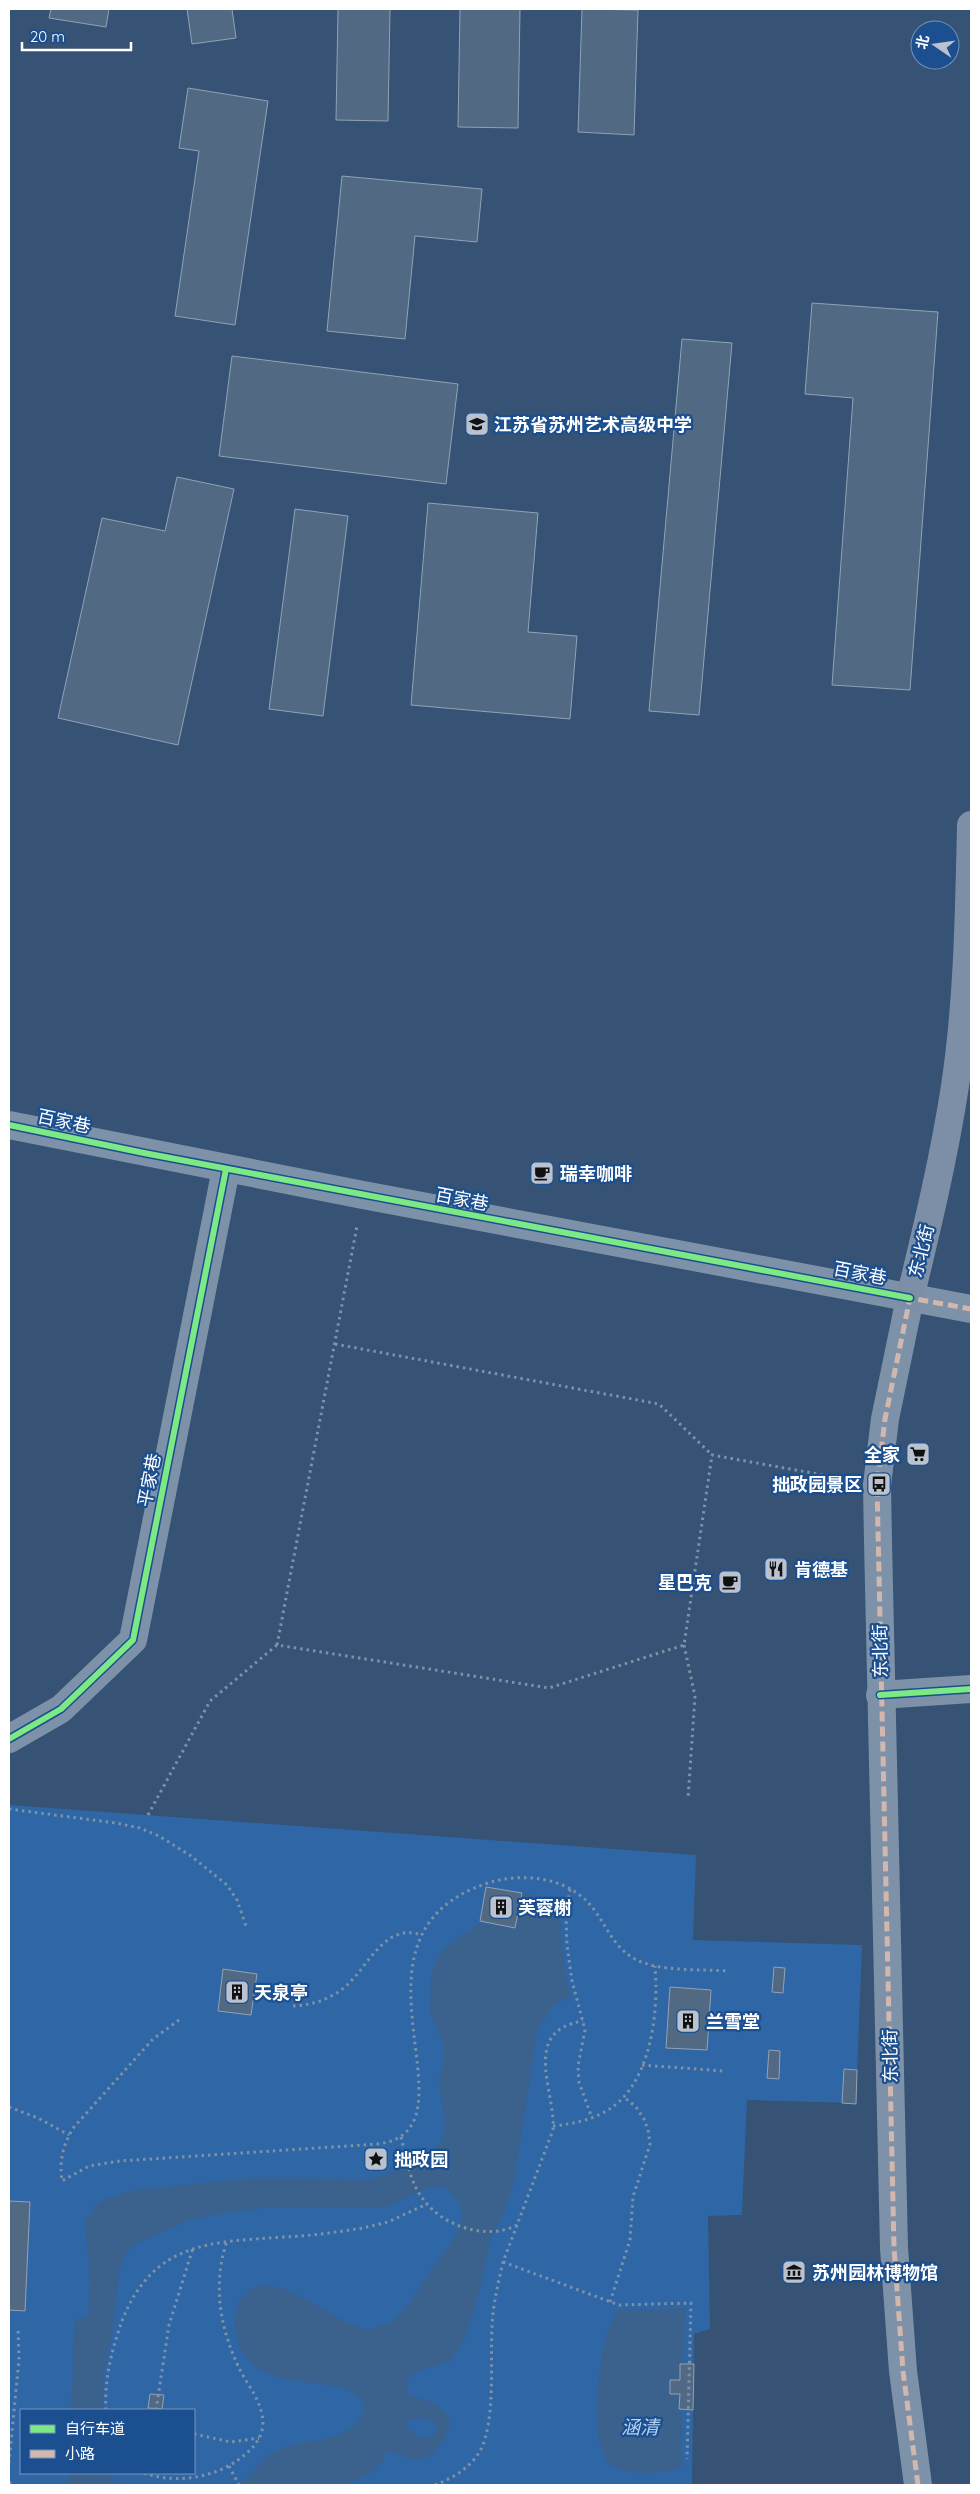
<svg xmlns="http://www.w3.org/2000/svg" width="980" height="2494" viewBox="0 0 980 2494" font-family="Quicksand,'Noto Sans SC',sans-serif">
<style>
.green{fill:#2f66a5;fill-rule:evenodd}
.water{fill:#3b618d;fill-rule:evenodd}
.building{fill:#526984;stroke:#92a2b6}
.lines{fill:none;stroke-linecap:round;stroke-linejoin:round}
.path{stroke:#7d92a8;stroke-width:3;stroke-dasharray:2.5 4;stroke-linecap:butt}
.minor{stroke:#7d92a8;stroke-width:28}
.major{stroke:#7d8ea7;stroke-width:28}
.quiet{stroke:#d1b7ad;stroke-width:5;stroke-dasharray:10 5;stroke-linecap:butt}
.cycleway-casing{stroke:#1b4f8f;stroke-width:9}
.cycleway{stroke:#7ce984;stroke-width:6}
.labels{text-anchor:middle;dominant-baseline:central;stroke-width:4.5;stroke-linejoin:round;paint-order:stroke}
.poi-label{font-size:18px;font-weight:bold;fill:#fff;stroke:#1b4f8f;text-anchor:start}
.street-label{font-size:18px;fill:#fff;stroke:#1b4f8f}
.water-label{font-size:19px;font-style:italic;fill:#b5d3f5;stroke:#1b4f8f}
</style>
<rect width="100%" height="100%" fill="#365274"/>
<!-- green -->
<path class="green" d="M9 1805 696 1855 693 1940 862 1945 856 2103 747 2100 742 2215 708 2216 710 2329 694 2334 692 2485H9ZM21 2410H194V2473H21Z"/>
<!-- water -->
<g class="water">
<path d="M523 1893 550 1904 560 1919 564 1966 570 1996 553 2006 538 2027 514 2181 503 2215 490 2240 479 2294 465 2339 450 2361 416 2372 408 2379 407 2390 410 2395 438 2405 449 2418V2427L445 2438 431 2456 420 2459H411L388 2451 379 2466 371 2473 345 2485H237C253 2478 259 2460 274 2452 299 2437 355 2446 364 2408 352 2364 254 2405 237 2338 234 2326 234 2312 240 2301 269 2254 335 2330 370 2329 382 2328 395 2320 403 2311 412 2302 419 2288 427 2277 438 2261 452 2245 460 2226 463 2217 462 2208 457 2200 437 2169 407 2203 383 2207L262 2208 229 2212 190 2220 137 2243 125 2253 120 2268 111 2341 103 2376V2410H71L75 2319 88 2317 90 2282 85 2221 96 2206 105 2199 136 2190 253 2178 369 2179 386 2175 431 2155 440 2144 445 2126 439 2079 444 2061V2045L430 2011 431 1977 436 1961 444 1949 480 1923 516 1928ZM417 2418 428 2419 435 2424 436 2429 434 2436C421 2442 409 2433 405 2421Z"/>
<path d="M685 2308 684 2362 681 2364 680 2380H670V2394L679 2395 678 2409 682 2412 681 2469C661 2471 631 2478 613 2466 584 2446 599 2335 618 2310Z"/>
<path d="M68 2473H107L115 2485H67Z"/>
</g>
<!-- building -->
<g class="building">
<path d="M51 9H109L106 27 49 18Z"/>
<path d="M187 9H232L236 38 192 44Z"/>
<path d="M338 9H390L388 121 336 120Z"/>
<path d="M460 9H520L518 128 458 127Z"/>
<path d="M582 9 638 10 634 135 578 132Z"/>
<path d="M188 88 268 101 235 325 175 316 199 151 179 148Z"/>
<path d="M342 176 482 189 477 242 415 236 405 339 327 331Z"/>
<path d="M812 303 938 312 910 690 832 685 853 398 805 394Z"/>
<path d="M682 339 732 343 699 715 649 711Z"/>
<path d="M232 356 458 384 446 484 219 456Z"/>
<path d="M177 477 234 489 178 745 58 718 102 518 165 531Z"/>
<path d="M428 503 538 513 528 632 577 636 570 719 411 705Z"/>
<path d="M295 509 348 516 323 716 269 709Z"/>
<path d="M486 1887 522 1893 515 1928 480 1921Z"/>
<path d="M774 1967 785 1968 783 1993 772 1992Z"/>
<path d="M223 1969 257 1974 251 2015 218 2011Z"/>
<path d="M670 1987 711 1990 707 2050 666 2048Z"/>
<path d="M769 2050 780 2051 779 2079 767 2078Z"/>
<path d="M844 2069 857 2070 856 2104 842 2103Z"/>
<path d="M9 2201 30 2202 25 2311 9 2310Z"/>
<path d="M680 2364H694L693 2410 679 2409 680 2394H670V2380H680Z"/>
<path d="M150 2394 164 2395 162 2409 148 2408Z"/>
</g>
<g class="lines">
<!-- path -->
<g class="path">
<path d="M335 1344 659 1404 712 1455"/>
<path d="M277 1645 357 1226"/>
<path d="M684 1645 695 1696 688 1799"/>
<path d="M9 1809 116 1823 140 1828 159 1836 191 1856 227 1885 237 1900 247 1929"/>
<path d="M148 1815 210 1701 277 1645 549 1688 684 1645 712 1455 846 1479"/>
<path d="M570 1889 566 1917 567 1945 572 1981 585 2030 578 2066 579 2082 592 2118"/>
<path d="M293 2006C313 2005 331 1999 346 1986 368 1967 385 1922 421 1935"/>
<path d="M179 2020 153 2039 74 2127C63 2144 59 2161 62 2181L89 2166 120 2161 378 2144C486 2130 327 1935 488 1883 523 1872 568 1877 592 1907 607 1926 613 1947 635 1959 658 1972 701 1969 728 1971"/>
<path d="M642 2065 723 2071"/>
<path d="M9 2107 38 2118 69 2135"/>
<path d="M553 2126C572 2124 592 2120 608 2110 651 2084 659 2012 655 1966"/>
<path d="M401 2137C406 2157 410 2183 423 2199 442 2226 487 2241 517 2225"/>
<path d="M503 2262 619 2305 691 2303 687 2459"/>
<path d="M610 2302 630 2240 633 2197 650 2144 648 2130 644 2119 636 2107 624 2097"/>
<path d="M106 2410C104 2380 112 2349 122 2321 153 2241 212 2242 284 2237 311 2236 337 2232 363 2228L388 2222 427 2204"/>
<path d="M156 2410 169 2325 193 2248"/>
<path d="M194 2434 231 2442 259 2438"/>
<path d="M9 2463 19 2359 18 2327"/>
<path d="M229 2466 239 2485"/>
<path d="M144 2473C179 2485 221 2477 248 2452 257 2444 263 2434 263 2422 262 2402 249 2387 240 2370 220 2329 212 2285 227 2241"/>
<path d="M9 2482 12 2485"/>
<path d="M435 2485C453 2478 470 2468 480 2451 496 2421 490 2361 492 2326 493 2305 498 2283 503 2262L553 2130C556 2092 520 2031 583 2021"/>
</g>
<!-- minor -->
<g class="minor">
<path d="M9 1125 363 1195 971 1309"/>
<path d="M910 1298 885 1419 877 1485 878 1542 894 2248 903 2371 918 2485"/>
<path d="M880 1695 971 1689"/>
<path d="M9 1739 61 1709 133 1640 226 1169"/>
</g>
<!-- major -->
<path class="major" d="M910 1298C927 1228 944 1158 955 1086 968 1000 969 912 971 825"/>
<!-- quiet -->
<path class="quiet" d="M918 2485 903 2371 894 2248 877 1485 885 1419 910 1298 971 1309"/>
<!-- cycleway casing -->
<g class="cycleway-casing">
<g id="cycleway">
<path d="M9 1125 144 1153 910 1298"/>
<path d="M880 1695 971 1689"/>
<path d="M9 1739 61 1709 133 1640 226 1169"/>
</g>
</g>
<!-- cycleway -->
<use href="#cycleway" class="cycleway"/>
</g>
<!-- icons -->
<defs>
<g id="school-square" transform="scale(1.25)"><rect x="-9" y="-9" width="18" height="18" rx="4" fill="#b9c2ce" stroke="#1b4f8f"/><path d="M0-5L7-2L0 1L-7-2ZM-4 1L0 2.5L4 1V4Q0 6-4 4Z" fill="#111"/></g>
<g id="cafe-square" transform="scale(1.25)"><rect x="-9" y="-9" width="18" height="18" rx="4" fill="#b9c2ce" stroke="#1b4f8f"/><path d="M-5.5-4.5H6V0H3Q3 3.5 0 3.5H-2.5Q-5.5 3.5-5.5 0ZM3-3.2v2h1.7v-2ZM-6 4.5H4V6H-6Z" fill="#111"/></g>
<g id="supermarket-square" transform="scale(1.25)"><rect x="-9" y="-9" width="18" height="18" rx="4" fill="#b9c2ce" stroke="#1b4f8f"/><path d="M-6-5.5h2.5l.6 2H6L4.5 2H-2.5L-4.4-4H-6ZM-1.5 3.2a1.3 1.3 0 1 0 .1 0ZM3 3.2a1.3 1.3 0 1 0 .1 0Z" fill="#111"/></g>
<g id="bus-square" transform="scale(1.25)"><rect x="-9" y="-9" width="18" height="18" rx="4" fill="#b9c2ce" stroke="#1b4f8f"/><path d="M-5-6H5V4H4V6H2V4H-2V6H-4V4H-5ZM-3.5-4V0h7V-4ZM-3.5 1.2v1.5H-2V1.2ZM2 1.2v1.5H3.5V1.2Z" fill="#111"/></g>
<g id="restaurant-square" transform="scale(1.25)"><rect x="-9" y="-9" width="18" height="18" rx="4" fill="#b9c2ce" stroke="#1b4f8f"/><path d="M-5-6h1v4h1v-4h1v4h1v-4h1v5L-1.5 .5V6h-2V.5L-5-1ZM5-6V6H3V1.5H1.5Q1.5-4 5-6Z" fill="#111"/></g>
<g id="building-square" transform="scale(1.25)"><rect x="-9" y="-9" width="18" height="18" rx="4" fill="#b9c2ce" stroke="#1b4f8f"/><path d="M-4-6H4V6H1V3H-1V6H-4ZM-2.5-4.3h1.7v1.8h-1.7ZM.8-4.3h1.7v1.8H.8ZM-2.5-1h1.7V.8h-1.7ZM.8-1h1.7V.8H.8Z" fill="#111"/></g>
<g id="sight-square" transform="scale(1.25)"><rect x="-9" y="-9" width="18" height="18" rx="4" fill="#b9c2ce" stroke="#1b4f8f"/><path d="M0-6L1.8-2.2L6-1.7L2.9 1.2L3.7 5.4L0 3.3L-3.7 5.4L-2.9 1.2L-6-1.7L-1.8-2.2Z" fill="#111"/></g>
<g id="museum-square" transform="scale(1.25)"><rect x="-9" y="-9" width="18" height="18" rx="4" fill="#b9c2ce" stroke="#1b4f8f"/><path d="M0-6L6-3V-2H-6V-3ZM-5-1h2V3h-2ZM-1-1h2V3h-2ZM3-1h2V3H3ZM-6 4H6V6H-6Z" fill="#111"/></g>
</defs>
<g fill-rule="evenodd">
<use href="#school-square" x="477" y="424"/>
<use href="#cafe-square" x="542" y="1173"/>
<use href="#supermarket-square" x="918" y="1454"/>
<use href="#bus-square" x="879" y="1484"/>
<use href="#restaurant-square" x="776" y="1569"/>
<use href="#cafe-square" x="730" y="1582"/>
<use href="#building-square" x="501" y="1907"/>
<use href="#building-square" x="237" y="1992"/>
<use href="#building-square" x="688" y="2021"/>
<use href="#sight-square" x="376" y="2159"/>
<use href="#museum-square" x="794" y="2272"/>
</g>
<g class="labels">
<!-- poi labels -->
<g class="poi-label">
<text x="494" y="424">江苏省苏州艺术高级中学</text>
<text x="560" y="1173">瑞幸咖啡</text>
<text x="900" y="1454" text-anchor="end">全家</text>
<text x="862" y="1484" text-anchor="end">拙政园景区</text>
<text x="794" y="1569">肯德基</text>
<text x="712" y="1582" text-anchor="end">星巴克</text>
<text x="518" y="1907">芙蓉榭</text>
<text x="254" y="1992">天泉亭</text>
<text x="706" y="2021">兰雪堂</text>
<text x="394" y="2159">拙政园</text>
<text x="812" y="2272">苏州园林博物馆</text>
</g>
<!-- street labels -->
<g class="street-label">
<text transform="translate(64 1121) rotate(12)">百家巷</text>
<text transform="translate(462 1199) rotate(11)">百家巷</text>
<text transform="translate(921 1251) rotate(-76)">东北街</text>
<text transform="translate(860 1273) rotate(11)">百家巷</text>
<text transform="translate(149 1480) rotate(-79)">平家巷</text>
<text transform="translate(880 1651) rotate(-91)">东北街</text>
<text transform="translate(890 2056) rotate(-91)">东北街</text>
</g>
<!-- water labels -->
<g class="water-label">
<text x="640" y="2427">涵清</text>
</g>
</g>
<!-- border -->
<rect width="980" height="2494" fill="none" stroke="#ffffff" stroke-width="20"/>
<!-- legend -->
<rect x="20" y="2409" width="175" height="65" fill="#1b4f8f" stroke="#7695bc"/>
<rect x="30" y="2425" width="25" height="8" fill="#7ce984" stroke="#7695bc"/>
<text x="65" y="2434" font-size="15" fill="#ffffff">自行车道</text>
<rect x="30" y="2450" width="25" height="8" fill="#d1b7ad" stroke="#7695bc"/>
<text x="65" y="2459" font-size="15" fill="#ffffff">小路</text>
<!-- north arrow -->
<g transform="translate(935 45) rotate(283)"><circle r="24" fill="#1b4f8f" stroke="#7695bc"/>
<path d="M0-4L9 19L0 12L-9 19Z" fill="#b9c2ce"/>
<text y="-8" font-size="14" font-weight="bold" text-anchor="middle" fill="#ffffff">北</text>
</g>
<!-- scale -->
<path d="M22 42v8h109v-8" fill="none" stroke="#ffffff" stroke-width="2.5"/>
<text x="30" y="42" font-size="15" fill="#ffffff" stroke="#1b4f8f" stroke-width="4" paint-order="stroke">20 m</text>
</svg>
